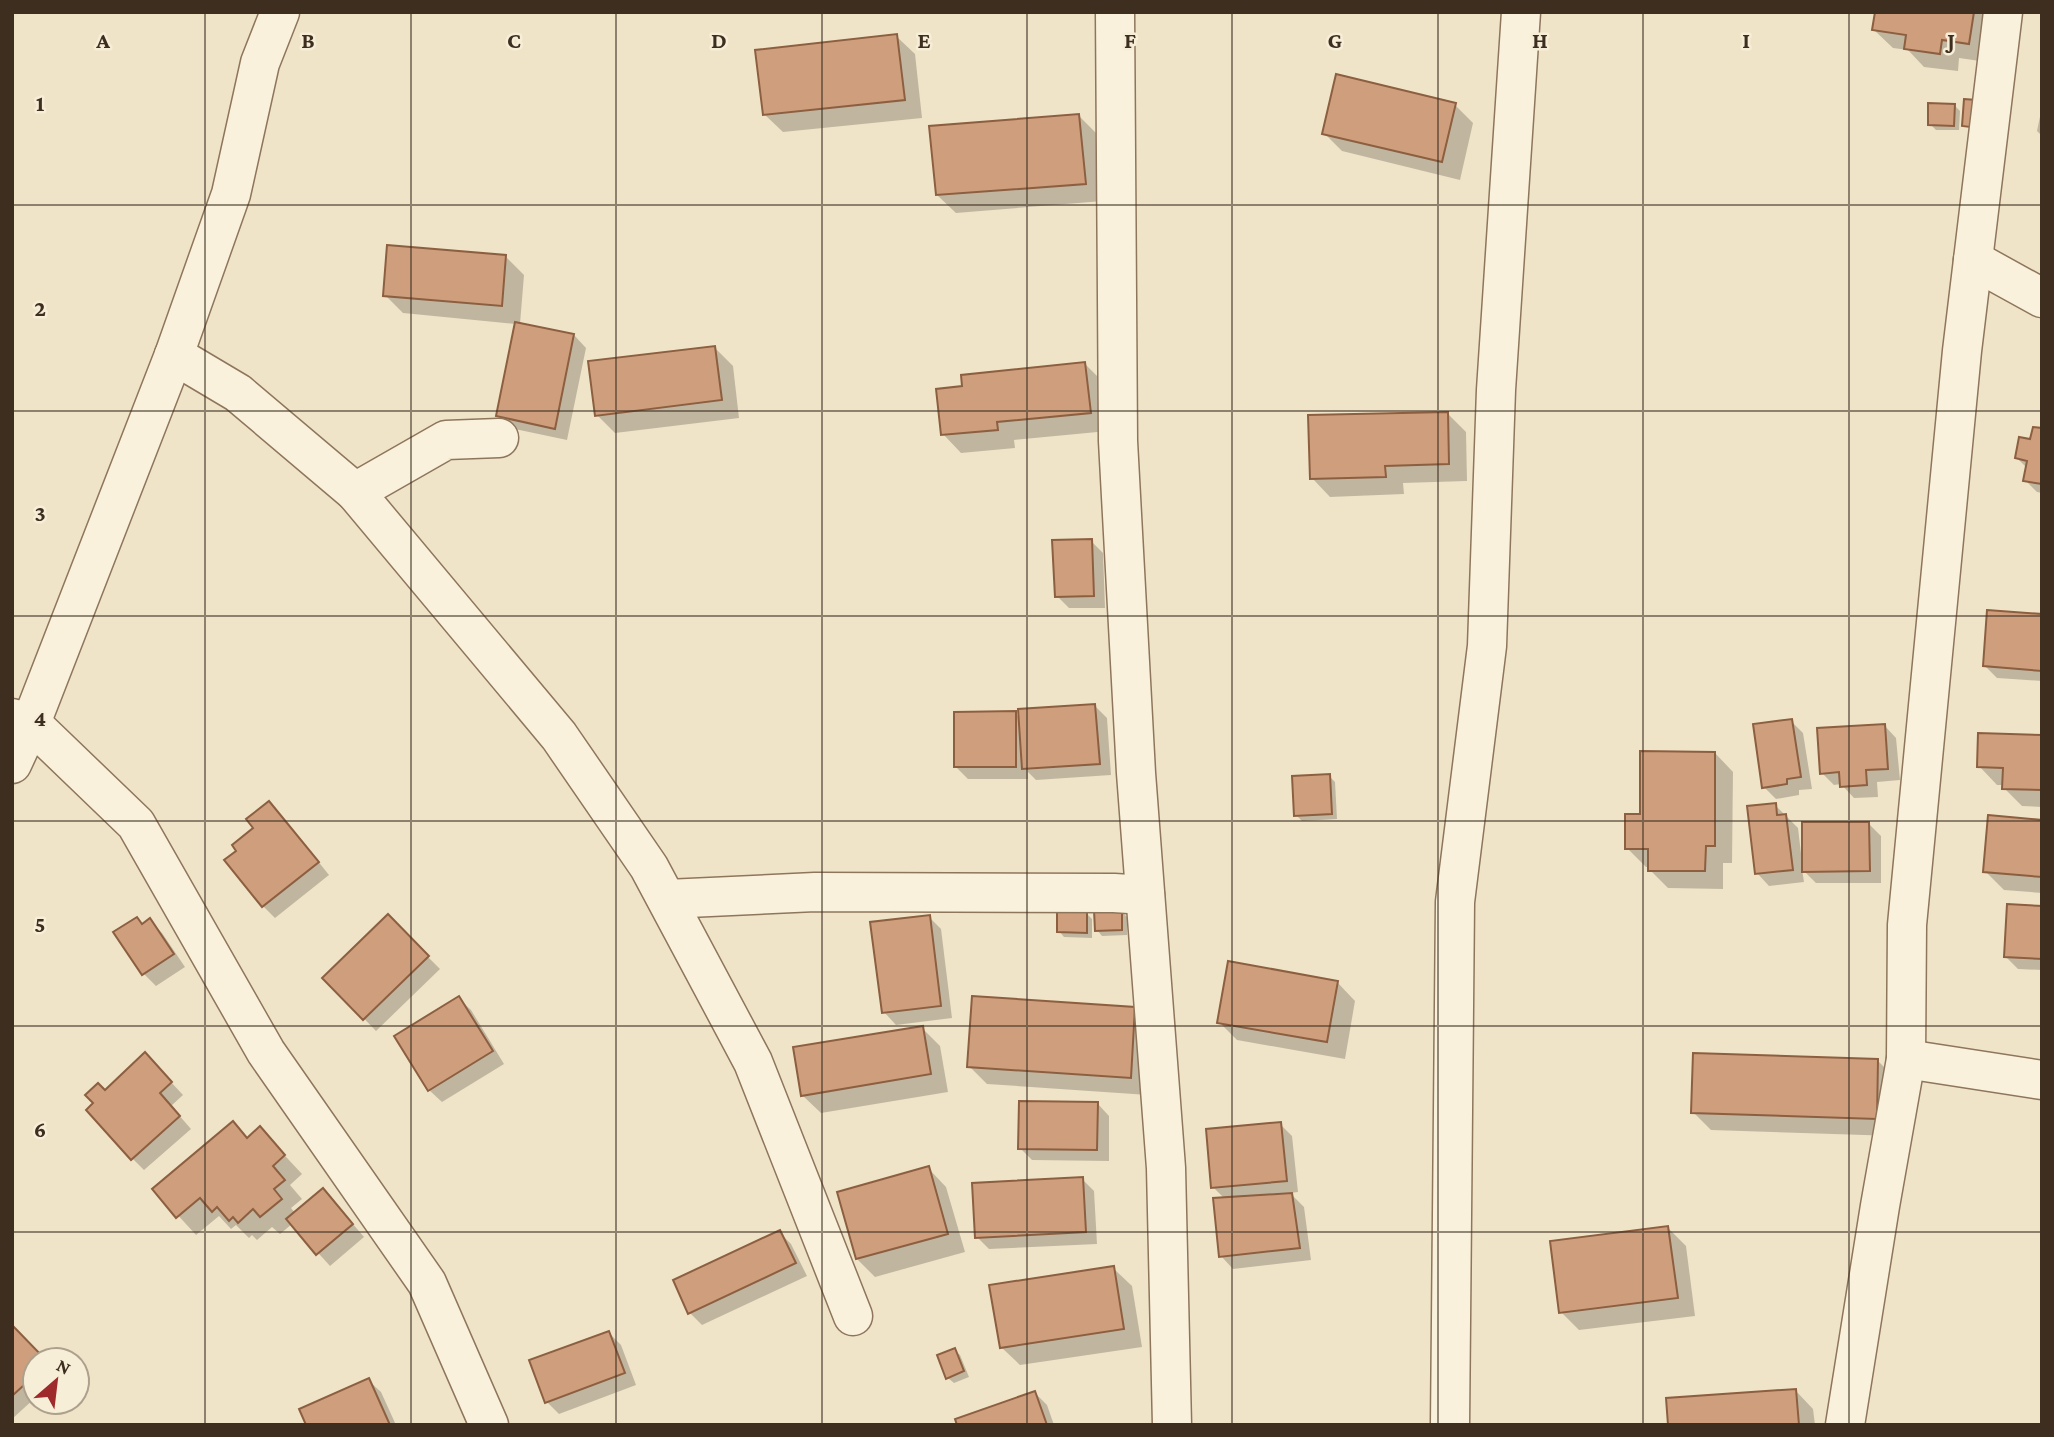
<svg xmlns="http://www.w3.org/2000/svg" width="2054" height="1437" viewBox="0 0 2054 1437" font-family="'Crimson Pro',serif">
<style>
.shadow{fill:#0003}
.building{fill:#cf9f7d;stroke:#8d5f41;stroke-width:2}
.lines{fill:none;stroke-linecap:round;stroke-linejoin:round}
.street-casing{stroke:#8d765c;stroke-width:41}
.street{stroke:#faf1dc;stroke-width:38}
.grid{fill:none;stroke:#3d2e20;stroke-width:2;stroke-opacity:0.55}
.grid-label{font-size:23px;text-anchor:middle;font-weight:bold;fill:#3d2e20;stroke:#f7eed8;stroke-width:5;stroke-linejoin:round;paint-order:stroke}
</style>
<rect width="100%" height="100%" fill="#f0e4c8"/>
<!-- shadow -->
<g class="shadow">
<path d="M1877 12H1994L1987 62 1959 58 1958 71 1924 67 1908 50 1893 48 1874 30Z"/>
<path d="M896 36 915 54 922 118 783 132 764 114Z"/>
<path d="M1455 105 1473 123 1460 180 1342 151 1324 133Z"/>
<path d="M1954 105 1960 111 1959 130H1936L1930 124Z"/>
<path d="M2042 107V136L2037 131Z"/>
<path d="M1079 116 1097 134 1103 201 956 213 937 195Z"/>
<path d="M506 257 524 275 520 324 574 335 586 348 567 440 510 428 498 416 516 324 403 313 385 295Z"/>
<path d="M715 348 733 366 739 418 615 433 597 415Z"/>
<path d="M1084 363 1103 382 1108 431 1014 440 1015 448 961 453 943 434 964 388Z"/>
<path d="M1447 413 1466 432 1467 481 1403 483 1404 494 1330 497 1312 478Z"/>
<path d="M2042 430V493L2037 492 2025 480 2027 468 2017 458Z"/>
<path d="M1091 541 1103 553 1105 608H1069L1057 596Z"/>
<path d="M2042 616V681L1997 678 1985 666Z"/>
<path d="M1095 706 1107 718 1111 775 1036 780 1028 772V779H968L956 767 1015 713 1020 718Z"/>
<path d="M1791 721 1803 733 1812 789 1799 790V795L1776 799 1764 787Z"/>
<path d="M1884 725 1896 738 1900 780 1877 782 1878 797 1854 798 1841 784 1834 785 1822 773Z"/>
<path d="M2042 737V807L2022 806 2004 788V785H1997L1979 766Z"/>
<path d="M1715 753 1733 772 1732 863H1723V889L1668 888 1650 870V867H1646L1627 848 1642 815Z"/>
<path d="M1329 776 1335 782 1337 819 1302 821 1296 815Z"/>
<path d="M269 803 281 815 329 875 275 918 263 906 239 851 256 828Z"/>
<path d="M1775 805 1798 828 1802 862 1869 824 1881 836V883H1816L1802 869 1804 882 1769 886 1757 873Z"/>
<path d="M2042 822V893L2004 890 1985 871Z"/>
<path d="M2042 908V970L2018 969 2006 957Z"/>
<path d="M1121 911 1127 917V935L1102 936 1097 930Z"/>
<path d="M1086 913 1092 919V938L1064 937 1059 931Z"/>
<path d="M388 917 440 969 376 1031 325 978Z"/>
<path d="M929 917 941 929 952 1018 896 1025 884 1012Z"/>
<path d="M150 921 162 933 185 967 156 986 144 974 116 932 143 926Z"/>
<path d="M1337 982 1355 1001 1345 1059 1237 1040 1219 1022Z"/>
<path d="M458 998 471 1010 504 1064 442 1102 429 1090Z"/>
<path d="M1134 1009 1153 1027 1148 1095 987 1084 969 1066Z"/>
<path d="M922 1028 940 1046 948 1092 821 1113 802 1095Z"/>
<path d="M1878 1061 1896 1079 1895 1136 1711 1130 1693 1112Z"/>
<path d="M157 1067 183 1095 171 1106 191 1129 144 1170 132 1158 105 1092Z"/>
<path d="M1097 1103 1109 1116V1161L1032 1160 1020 1148Z"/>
<path d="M232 1123 248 1139 260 1129 302 1174 290 1185 302 1199 291 1208 295 1213 334 1202 364 1237 330 1266 292 1224 280 1234 272 1227 257 1240 252 1235 249 1238 236 1225 231 1229 219 1216 196 1235 154 1189Z"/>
<path d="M1280 1124 1292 1136 1298 1192 1290 1193 1304 1207 1311 1260 1233 1269 1221 1256 1225 1199 1213 1187Z"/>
<path d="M928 1168 946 1187 965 1252 875 1277 857 1259Z"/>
<path d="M1082 1179 1094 1191 1097 1244 989 1249 977 1237Z"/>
<path d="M1668 1228 1686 1246 1695 1316 1579 1330 1561 1312Z"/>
<path d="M779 1232 791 1244 807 1276 702 1325 690 1313Z"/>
<path d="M1113 1268 1132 1286 1142 1347 1020 1365 1001 1347Z"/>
<path d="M12 1327 44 1360H35V1398L12 1419Z"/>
<path d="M609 1333 621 1345 636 1385 559 1414 547 1402Z"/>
<path d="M954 1350 960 1355 969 1377 954 1383 948 1378Z"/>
<path d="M368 1380 381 1392 396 1425H308Z"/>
<path d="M1795 1390 1813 1409 1815 1425H1670Z"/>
<path d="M1035 1393 1047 1405 1054 1425H959Z"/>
</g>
<!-- building -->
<g class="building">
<path d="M1875 12H1974L1969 44 1942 40 1940 54 1904 49 1906 35 1872 30Z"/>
<path d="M897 34 905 100 763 115 755 50Z"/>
<path d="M1336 74 1456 103 1442 162 1322 134Z"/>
<path d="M1964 99 1989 101 1986 129 1962 126Z"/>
<path d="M1928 103 1955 104 1954 126 1928 125Z"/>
<path d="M1079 114 1086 184 936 195 929 126Z"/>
<path d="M387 245 506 255 502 306 383 296Z"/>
<path d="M515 322 574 334 555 429 496 416Z"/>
<path d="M715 346 722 400 595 416 588 361Z"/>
<path d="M1085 362 1091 413 997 422 998 430 941 435 936 389 962 386 961 375Z"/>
<path d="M1448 412 1449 464 1385 466 1386 477 1310 479 1308 415Z"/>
<path d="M2033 427 2042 428V484L2023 481 2027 461 2015 458 2019 437 2030 439Z"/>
<path d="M1092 539 1094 596 1055 597 1052 540Z"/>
<path d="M1987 610 2042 614V671L1983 666Z"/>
<path d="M1095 704 1100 764 1022 769 1018 709Z"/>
<path d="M1016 711V767H954V712Z"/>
<path d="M1792 719 1801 777 1787 779V784L1762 788 1753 724Z"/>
<path d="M1885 724 1888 769 1866 770 1867 785 1840 787 1839 772 1820 774 1817 728Z"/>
<path d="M1978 733 2042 735V790L2002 789 2003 768 1977 767Z"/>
<path d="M1640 751 1715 752V846H1706L1705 871H1648V849H1625V814H1640Z"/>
<path d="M1330 774 1332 814 1294 816 1292 776Z"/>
<path d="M269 801 319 862 262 907 224 860 236 851 232 845 253 828 246 819Z"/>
<path d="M1776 803 1777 815 1786 814 1793 870 1755 874 1747 806Z"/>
<path d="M1988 815 2042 820V877L1983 872Z"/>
<path d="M1802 822H1869L1870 871 1802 872Z"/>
<path d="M2007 904 2042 906V959L2004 957Z"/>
<path d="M1122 909V930L1095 931 1094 910Z"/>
<path d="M1057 910 1087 911V933L1057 932Z"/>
<path d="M388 914 429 956 363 1020 322 978Z"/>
<path d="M930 915 941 1006 882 1013 870 922Z"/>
<path d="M137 917 142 924 150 918 174 954 142 975 113 932Z"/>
<path d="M1228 961 1338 981 1327 1042 1217 1023Z"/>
<path d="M459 996 493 1051 428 1091 394 1036Z"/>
<path d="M972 996 1135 1007 1131 1078 967 1067Z"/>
<path d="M923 1026 931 1074 801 1096 793 1047Z"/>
<path d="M145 1052 172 1082 160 1093 180 1116 131 1160 86 1110 93 1103 85 1095 98 1083 105 1090Z"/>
<path d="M1693 1053 1878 1059 1877 1119 1691 1113Z"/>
<path d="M1019 1101 1098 1102 1097 1150 1018 1149Z"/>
<path d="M233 1121 247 1138 260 1126 285 1155 273 1166 285 1180 274 1189 282 1199 260 1217 253 1209 238 1223 233 1217 229 1221 217 1207 212 1212 200 1198 176 1218 152 1189Z"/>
<path d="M1281 1122 1287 1181 1211 1188 1206 1129Z"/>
<path d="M929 1166 948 1234 856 1259 837 1192Z"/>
<path d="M1083 1177 1086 1232 975 1238 972 1183Z"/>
<path d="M323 1188 353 1224 316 1255 286 1219Z"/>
<path d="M1292 1193 1300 1248 1219 1257 1213 1198Z"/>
<path d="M1668 1226 1678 1298 1559 1313 1550 1241Z"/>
<path d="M780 1230 796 1263 688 1314 673 1280Z"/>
<path d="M1114 1266 1124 1329 1000 1348 989 1285Z"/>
<path d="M12 1325 46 1360H35V1375L12 1396Z"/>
<path d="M609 1331 625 1373 545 1403 529 1360Z"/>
<path d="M955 1348 964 1371 946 1379 937 1355Z"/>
<path d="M369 1378 390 1425H306L299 1409Z"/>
<path d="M1796 1389 1799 1425H1668L1666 1398Z"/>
<path d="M1035 1391 1047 1425H957L955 1419Z"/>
</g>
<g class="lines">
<!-- street casing -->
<g class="street-casing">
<g id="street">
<path d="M1115 12 1118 441 1136 773 1166 1168 1172 1425"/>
<path d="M1973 260 2042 298"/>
<path d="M174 355 238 393 355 492 559 736 649 867 753 1062 853 1316"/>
<path d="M355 492 446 440 499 438"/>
<path d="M12 718 31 723 136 824 266 1052 427 1283 489 1425"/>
<path d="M12 764 31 723 174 355 231 194 260 63 280 12"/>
<path d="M667 899 815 892 1114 893 1145 895"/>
<path d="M1906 1059 2042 1080"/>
<path d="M1450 1425 1455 902 1487 646 1496 390 1521 12"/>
<path d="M1845 1425 1880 1206 1906 1059 1907 925 1962 351 2003 12"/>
</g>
</g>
<!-- street -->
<use href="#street" class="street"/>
</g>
<!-- grid -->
<path class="grid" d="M205 12V1425M411 12V1425M616 12V1425M822 12V1425M1027 12V1425M1232 12V1425M1438 12V1425M1643 12V1425M1849 12V1425M12 205H2042M12 411H2042M12 616H2042M12 821H2042M12 1026H2042M12 1232H2042"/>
<g class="grid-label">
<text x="103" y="48">A</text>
<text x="308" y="48">B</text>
<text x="514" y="48">C</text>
<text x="719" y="48">D</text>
<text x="924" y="48">E</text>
<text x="1130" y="48">F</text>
<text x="1335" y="48">G</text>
<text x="1540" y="48">H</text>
<text x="1746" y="48">I</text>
<text x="1951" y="48">J</text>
<text x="40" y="111">1</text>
<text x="40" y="316">2</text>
<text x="40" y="521">3</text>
<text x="40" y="726">4</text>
<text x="40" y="932">5</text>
<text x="40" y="1137">6</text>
</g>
<!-- border -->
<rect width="2054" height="1437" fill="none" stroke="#3d2e20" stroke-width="28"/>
<!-- north arrow -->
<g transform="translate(56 1381) rotate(28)"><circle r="33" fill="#f7eed8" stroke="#ada18e" stroke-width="2"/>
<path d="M0-5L12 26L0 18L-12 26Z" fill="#9e2a2b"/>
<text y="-10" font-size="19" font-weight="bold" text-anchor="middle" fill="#3d2e20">N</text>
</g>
</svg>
